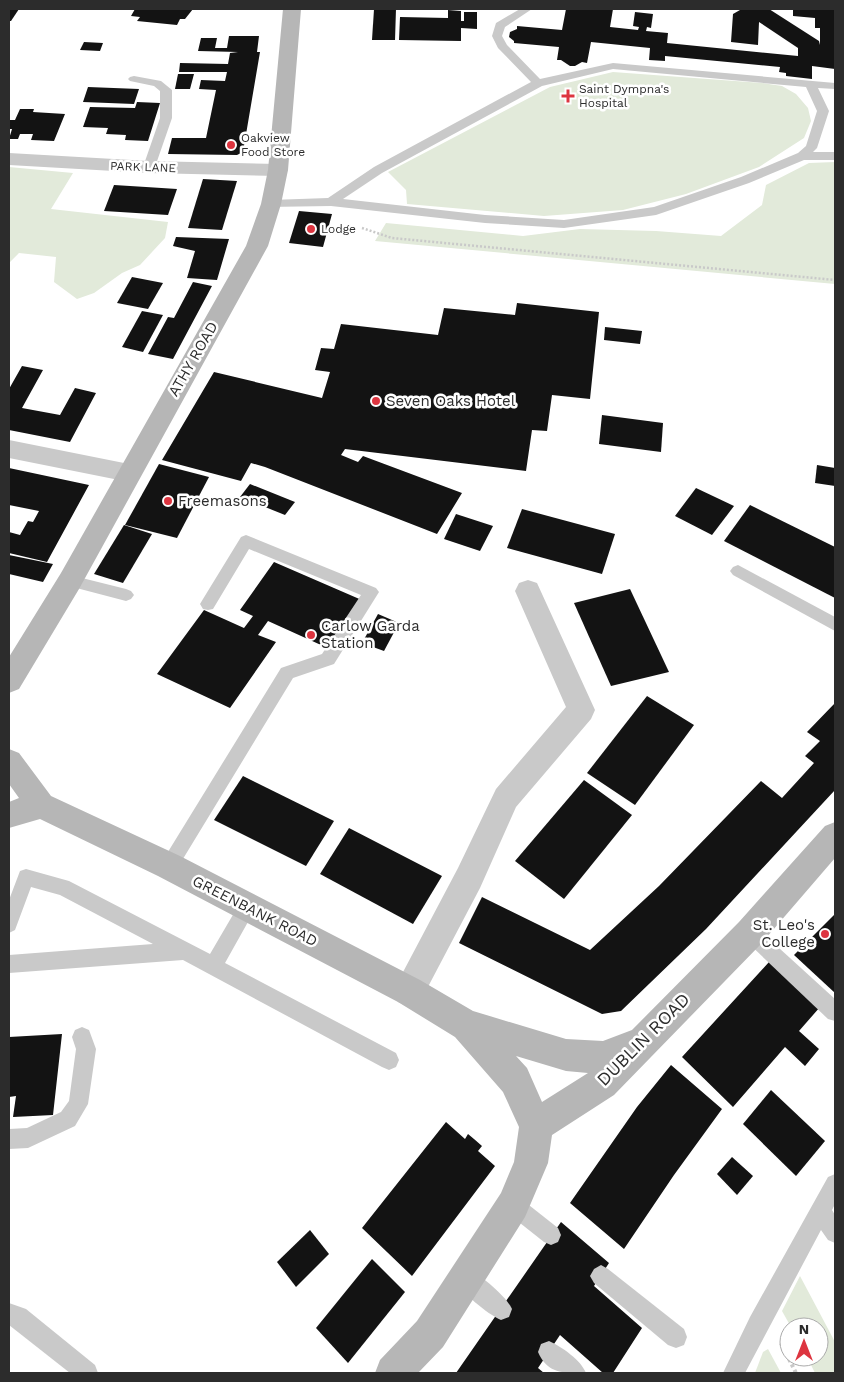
<svg xmlns="http://www.w3.org/2000/svg" width="844" height="1382" viewBox="0 0 844 1382" font-family="'Work Sans',sans-serif">
<style>
.green{fill:#e2eada}
.building{fill:#131313}
.lines{fill:none;stroke-linecap:round;stroke-linejoin:round}
.path-far1{stroke:#c9c9c9;stroke-width:2.5;stroke-dasharray:2 2;stroke-linecap:butt}
.path{stroke:#c9c9c9;stroke-width:4;stroke-dasharray:3 3;stroke-linecap:butt}
.lane{fill:#c9c9c9;fill-rule:evenodd}
.street{fill:#c9c9c9;fill-rule:evenodd}
.secondary{fill:#b6b6b6;fill-rule:evenodd}
.poi-dot{fill:#dd3540;stroke:#fff;stroke-width:2}
.labels{text-anchor:middle;dominant-baseline:central;stroke-width:5;stroke-linejoin:round;paint-order:stroke}
.far-poi-label{font-size:12px;fill:#2c2c2c;stroke:#fff;text-anchor:start}
.far-street-label{font-size:12px;fill:#2c2c2c;stroke:#fff}
.street-label{font-size:15px;fill:#2c2c2c;stroke:#fff}
.poi-label{font-size:15px;fill:#2c2c2c;stroke:#fff;text-anchor:start}
.near-street-label{font-size:18px;fill:#2c2c2c;stroke:#fff}
</style>
<rect width="100%" height="100%" fill="#fff"/>
<!-- green -->
<g class="green">
<path d="M613 72 762 83 782 86 796 94 808 108 811 121 804 138 759 167 686 194 623 210 544 216 407 204 406 190 388 172 550 87Z"/>
<path d="M835 162V284L375 241 386 223 523 236 580 229 656 231 721 236 762 205 766 185 809 163Z"/>
<path d="M9 167 73 173 51 209 168 222 165 238 140 265 122 273 94 293 77 299 54 282 56 257 19 253 9 263Z"/>
<path d="M800 1276 835 1342V1373H815L807 1357H819V1327H791L782 1311Z"/>
<path d="M768 1349 781 1373H755L763 1352Z"/>
</g>
<!-- building -->
<g class="building">
<path d="M9 9H19L11 21H9Z"/>
<path d="M135 9H193L185 19H180L177 25 137 21 140 17 131 16Z"/>
<path d="M374 9H396L395 40H372Z"/>
<path d="M566 9H613L610 27 638 30 639 27 633 26 635 12 653 14 651 28 647 27 646 31 668 33 667 43 798 56V48L759 22 758 45 731 42 733 14 740 10 738 9H769L819 41 820 45V28H815V18L793 16V9H835V69L812 66V79L786 76V73L779 72 780 67 665 56V61L649 60 650 48 591 42 587 63 582 62 575 66H570L561 60H557L559 47 514 43V41L509 37 510 32 517 29V26L562 30Z"/>
<path d="M448 10 461 11V21H464V12H477V29L461 28V41L399 40 400 17 448 18Z"/>
<path d="M229 36H259L257 52H260L243 152 237 155 168 154 172 138H206L216 90 199 89 201 80 225 81 227 72H179L180 63 228 64 230 53 238 52 198 51 201 38H217L215 48H227Z"/>
<path d="M84 42 103 43 100 51 80 50Z"/>
<path d="M178 74H194L190 89H175Z"/>
<path d="M88 87 139 89 134 104 83 102Z"/>
<path d="M137 102 160 103 148 141 125 140 126 135 106 134 108 128 83 127 90 107 135 108Z"/>
<path d="M20 109H34L33 112 65 114 54 141 31 140 33 134H20L18 139H9L12 129H9V120H15Z"/>
<path d="M203 179 237 181 222 230 188 228Z"/>
<path d="M114 185 146 187 177 189 168 215 104 211Z"/>
<path d="M299 211 332 214 323 247 289 243Z"/>
<path d="M176 237 229 239 217 280 187 278 195 251 173 246Z"/>
<path d="M132 277 163 283 148 309 117 303Z"/>
<path d="M193 282 212 286 173 359 148 354 168 317 174 318Z"/>
<path d="M517 303 599 312 590 399 552 395 547 431 532 430 526 471 345 449 341 455 358 462 363 456 462 493 437 534 265 467 251 463 241 481 162 460 214 372 322 398 330 372 315 370 321 348 334 349 341 324 438 335 444 308 515 315Z"/>
<path d="M142 311 163 315 143 352 122 347Z"/>
<path d="M605 327 642 331 640 344 604 340Z"/>
<path d="M22 366 43 370 22 408 60 415 75 388 96 393 70 442 9 430V389Z"/>
<path d="M602 415 663 423 661 452 599 444Z"/>
<path d="M159 464 209 477 177 538 125 525Z"/>
<path d="M817 465 835 468V486L815 483Z"/>
<path d="M9 468 89 485 47 562 9 553V532L20 535 28 521 33 522 39 511 9 505Z"/>
<path d="M250 484 295 502 285 515 240 497Z"/>
<path d="M696 488 734 506 712 535 675 516Z"/>
<path d="M750 505 835 547V598L724 541Z"/>
<path d="M522 509 615 534 602 574 507 548Z"/>
<path d="M456 514 493 526 480 551 444 539Z"/>
<path d="M124 525 152 534 123 583 94 574Z"/>
<path d="M9 555 53 564 43 582 9 574Z"/>
<path d="M274 562 364 601 332 650 268 621 258 635 276 642 230 708 157 674 204 610 244 628 253 616 240 610Z"/>
<path d="M630 589 669 672 611 686 574 603Z"/>
<path d="M378 614 399 623 384 651 362 643Z"/>
<path d="M647 696 694 725 635 805 587 773Z"/>
<path d="M835 703V790L706 929 621 1011 602 1014 459 943 482 897 590 950 659 886 761 781 782 798 814 763 805 756 820 741 807 732Z"/>
<path d="M243 776 334 821 306 866 214 820Z"/>
<path d="M584 780 632 815 564 899 515 861Z"/>
<path d="M349 828 442 876 413 924 320 874Z"/>
<path d="M835 914V993L794 955Z"/>
<path d="M769 962 820 1007 799 1031 819 1049 805 1066 785 1047 733 1107 682 1057Z"/>
<path d="M62 1034 53 1115 13 1117 16 1096 9 1097V1037Z"/>
<path d="M671 1065 722 1109 674 1175 624 1249 570 1203 637 1107Z"/>
<path d="M771 1090 825 1141 796 1176 743 1124Z"/>
<path d="M446 1122 465 1139 468 1134 474 1139 482 1146 478 1151 495 1166 412 1276 362 1228Z"/>
<path d="M732 1157 753 1176 737 1195 717 1174Z"/>
<path d="M561 1222 609 1263 594 1286 642 1328 613 1373H603L560 1335 538 1368 544 1373H456Z"/>
<path d="M310 1230 329 1254 296 1287 277 1262Z"/>
<path d="M372 1259 405 1292 348 1363 316 1328Z"/>
</g>
<g class="lines">
<!-- path-far1 -->
<path class="path-far1" d="M362 228 392 238 835 280"/>
<!-- path -->
<path class="path" d="M781 1343 796 1373"/>
<!-- lane -->
<g class="lane">
<path d="M520 9H532L505 27 502 36 507 45 540 79 613 63 835 83V89L818 88 829 111 817 148 813 152H835V160H804L749 183 656 215 564 228 485 223 331 206 267 207 265 204 267 201 271 200 328 198 374 167 531 82 498 48 492 36 496 23ZM613 69 806 87 817 111 806 146 798 153 741 177 654 207 564 220 485 215 343 199 382 173 542 86Z"/>
<path d="M134 76 161 81 172 90V118L155 167 149 171 143 167 160 118V91L154 86 130 81 128 79 130 77Z"/>
<path d="M246 535 376 588 379 592 334 664 293 678 175 872 169 874 163 872 160 866 163 860 281 668 322 654 361 595 249 549 213 609 208 610 203 609 200 604 203 599 241 537Z"/>
<path d="M738 565 835 617V631L733 575 730 571 733 567Z"/>
<path d="M70 575 126 589 131 591 134 595 131 599 126 601 65 585 62 581 65 577Z"/>
<path d="M26 869 69 881 210 954 241 901 247 898 253 901 256 907 253 913 225 963 396 1053 399 1060 396 1067 389 1070 382 1067 183 960 9 973V955L153 944 60 895 31 887 15 930 9 933V900L20 871Z"/>
<path d="M750 924 756 927 835 999V1021L828 1019 744 939 741 933 744 927Z"/>
<path d="M82 1027 89 1030 96 1049 88 1104 75 1126 28 1148 9 1149V1129L27 1128 61 1112 69 1101 76 1049 72 1037 75 1030Z"/>
<path d="M835 1174V1204L832 1210 835 1215V1243L828 1240 821 1230 745 1373H723L750 1317 828 1177Z"/>
<path d="M513 1195 520 1198 558 1228 561 1235 558 1242 551 1245 544 1242 506 1212 503 1205 506 1198Z"/>
<path d="M601 1265 608 1269 684 1329 687 1337 684 1345 676 1348 668 1345 594 1283 590 1276 594 1269Z"/>
<path d="M466 1268C480 1274 506 1296 512 1309L509 1317 501 1320C487 1314 461 1292 455 1279L459 1272Z"/>
<path d="M9 1303 26 1309 95 1365 98 1373H70L9 1325Z"/>
<path d="M549 1341C562 1347 581 1360 586 1373 565 1373 548 1375 538 1352L541 1344Z"/>
</g>
<!-- street -->
<g class="street">
<path d="M9 153 149 161 278 164 285 165 288 170 285 175 278 176 149 173 9 165Z"/>
<path d="M9 440 129 464 138 466 141 473 138 480 129 482 9 458Z"/>
<path d="M528 580 537 583 595 710 591 719 516 807 480 888 420 1002 409 1007 398 1002 393 991 458 868 496 789 566 707 515 591 519 583Z"/>
</g>
<!-- secondary -->
<g class="secondary">
<path d="M283 9H301L288 170 281 204 268 246 79 589 19 689 9 693V657L61 573 246 246 261 204 268 170Z"/>
<path d="M9 749 19 753 51 796 180 856 420 980 473 1011 566 1039 603 1041 632 1030 739 922 825 826 835 822V858L761 944 614 1095 552 1135 548 1163 525 1217 443 1347 418 1373H375L380 1360 417 1321 501 1193 514 1162 519 1127 503 1092 455 1037 398 1002 158 876 40 819 9 828V802L19 798 9 784ZM516 1056 566 1071 588 1073 542 1102 527 1068Z"/>
</g>
</g>
<!-- markers -->
<g class="poi-dot">
<path d="M565.5 88.5h5v5h5v5h-5v5h-5v-5h-5v-5h5z"/>
<circle cx="231" cy="145" r="5"/>
<circle cx="311" cy="229" r="5"/>
<circle cx="376" cy="401" r="5"/>
<circle cx="168" cy="501" r="5"/>
<circle cx="311" cy="635" r="5"/>
<circle cx="825" cy="934" r="5"/>
</g>
<g class="labels">
<!-- far-poi labels -->
<g class="far-poi-label">
<text x="579" y="89">Saint Dympna's<tspan x="579" dy="14">Hospital</tspan></text>
<text x="241" y="138">Oakview<tspan x="241" dy="14">Food Store</tspan></text>
<text x="321" y="229">Lodge</text>
</g>
<!-- far-street labels -->
<g class="far-street-label">
<text transform="translate(143 167) rotate(2)">PARK LANE</text>
</g>
<!-- street labels -->
<g class="street-label">
<text transform="translate(193 359) rotate(-60)">ATHY ROAD</text>
<text transform="translate(255 911) rotate(27)">GREENBANK ROAD</text>
</g>
<!-- poi labels -->
<g class="poi-label">
<text x="386" y="401">Seven Oaks Hotel</text>
<text x="178" y="501">Freemasons</text>
<text x="321" y="626">Carlow Garda<tspan x="321" dy="17">Station</tspan></text>
<text x="815" y="925" text-anchor="end">St. Leo's<tspan x="815" dy="17">College</tspan></text>
</g>
<!-- near-street labels -->
<g class="near-street-label">
<text transform="translate(643 1039) rotate(-45)">DUBLIN ROAD</text>
</g>
</g>
<!-- border -->
<rect width="844" height="1382" fill="none" stroke="#2c2c2c" stroke-width="20"/>
<!-- north arrow -->
<g transform="translate(804 1342)"><circle r="24" fill="#ffffff" stroke="#ababab"/>
<path d="M0-4L9 19L0 12L-9 19Z" fill="#dd3540"/>
<text y="-8" font-size="14" font-weight="bold" text-anchor="middle" fill="#2c2c2c">N</text>
</g>
</svg>
